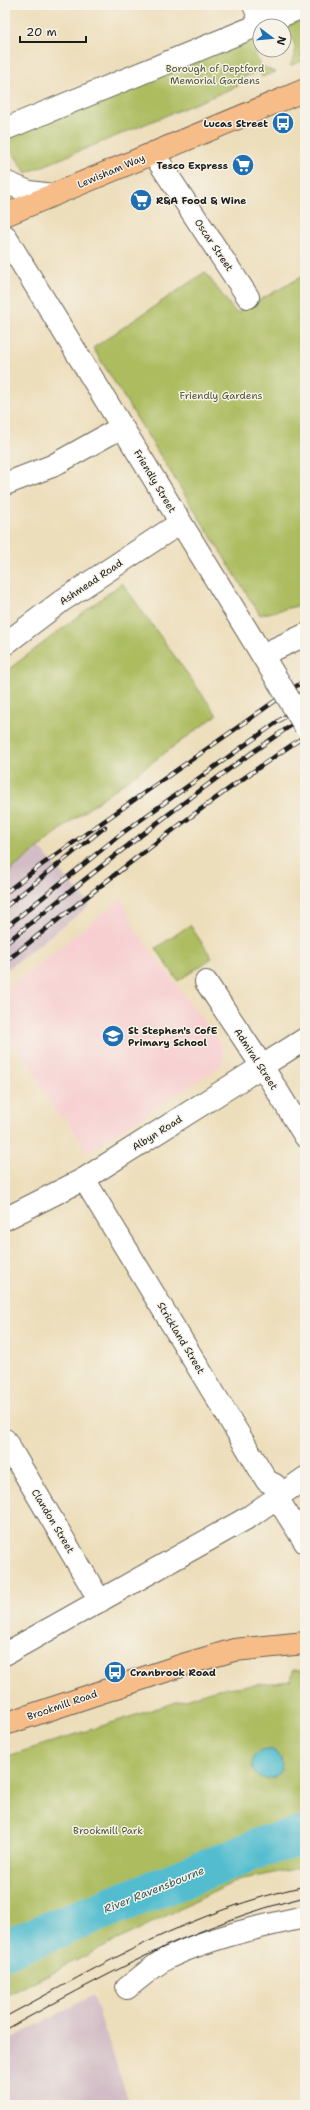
<svg xmlns="http://www.w3.org/2000/svg" width="310" height="2110" viewBox="0 0 310 2110" font-family="'Shantell Sans',sans-serif">
<style>
.built{fill:#f7cfd1}
.industrial{fill:#d2bdc6}
.green{fill:#acbc5e;stroke:#646c3d}
.water{fill:#53bdcf;stroke:#386c76}
.lines{fill:none;stroke-linecap:round;stroke-linejoin:round}
.river{stroke:#53bdcf;stroke-width:40}
.minor-casing{stroke:#656054;stroke-width:24}
.major-casing{stroke:#656054;stroke-width:24}
.highway-casing{stroke:#656054;stroke-width:24}
.minor{stroke:#fff;stroke-width:22}
.major{stroke:#f7bd88;stroke-width:22}
.highway{stroke:#f7bd88;stroke-width:22}
.tram{stroke:#1c1c1c;stroke-width:1}
.rail-casing{stroke:#1c1c1c;stroke-width:4.5}
.rail{stroke:#f7f3e8;stroke-width:3;stroke-dasharray:9;stroke-linecap:butt}
.minor-bridge-casing{stroke:#656054;stroke-width:24;stroke-linecap:butt}
.minor-bridge{stroke:#fff;stroke-width:22}
.labels{text-anchor:middle;dominant-baseline:central;stroke-width:3;stroke-linejoin:round;paint-order:stroke}
.park-label{font-size:10px;fill:#4e5433;stroke:#f7f3e8}
.poi-label{font-size:10px;font-weight:bold;fill:#1c1c1c;stroke:#f7f3e8;text-anchor:start}
.street-label{font-size:10px;fill:#1c1c1c;stroke:#f7f3e8}
.water-label{font-size:11px;font-style:italic;fill:#325c64;stroke:#f7f3e8}
</style>
<rect width="100%" height="100%" fill="#f7f3e8"/>
<filter id="ink" filterUnits="userSpaceOnUse"><feTurbulence type="fractalNoise" baseFrequency=".025" numOctaves="2"/><feDisplacementMap in="SourceGraphic" scale="8" xChannelSelector="R" yChannelSelector="G"/><feConvolveMatrix kernelMatrix="1 2 1 2 8 2 1 2 1" color-interpolation-filters="sRGB"/></filter>
<filter id="wash" filterUnits="userSpaceOnUse"><feTurbulence type="fractalNoise" baseFrequency=".012" numOctaves="4" result="noise"/><feDisplacementMap in="SourceGraphic" scale="16" xChannelSelector="R" yChannelSelector="G"/><feGaussianBlur stdDeviation="0.9" result="paint"/><feColorMatrix in="noise" values="0 0 0 0 0 0 0 0 0 0 0 0 0 0 0 0 0 1.4 0 .05"/><feComposite in="paint" operator="in"/></filter>
<g filter="url(#wash)">
<rect width="100%" height="100%" fill="#eddebb"/>
<!-- built -->
<path class="built" d="M122 898 135 930 223 1047V1058L221 1066 87 1152 65 1116 59 1117 5 1025V991Z"/>
<!-- industrial -->
<g class="industrial">
<path d="M39 847 90 905 5 971V875Z"/>
<path d="M93 1995 130 2105H5V2042Z"/>
</g>
<!-- green -->
<g class="green">
<path d="M305 19V53L301 54 304 60 290 66C296 53 298 41 286 32L289 25Z"/>
<path d="M248 39 257 41C252 58 259 67 276 72L262 77 259 71 236 80 238 86 26 173 15 156 5 146V139Z"/>
<path d="M205 272 236 313 305 275V604L260 615 93 348Z"/>
<path d="M122 583 217 715 70 822 5 875V672Z"/>
<path d="M190 925 212 958 178 981 156 948Z"/>
<path d="M293 1670H305V1867L238 1880 5 1996V1757L217 1689 291 1681Z"/>
</g>
<!-- water -->
<g class="water">
<circle cx="267" cy="1764" r="15"/>
<path d="M305 1820V1852L267 1862 259 1832 294 1821Z"/>
</g>
<g class="lines">
<!-- river -->
<path class="river" d="M5 1949 264 1846 305 1836"/>
</g>
</g>
<g filter="url(#ink)">
<g class="lines">
<!-- minor casing -->
<g class="minor-casing">
<g id="minor">
<path d="M254 5 261 23"/>
<path d="M5 129 305 6"/>
<path d="M153 153 248 297"/>
<path d="M5 182 29 192 53 195"/>
<path d="M5 236 278 681"/>
<path d="M5 484 52 466 122 427"/>
<path d="M5 644 63 600 180 523"/>
<path d="M262 655 305 635"/>
<path d="M206 982 262 1066 305 1136"/>
<path d="M84 1179 267 1481 275 1485 281 1495"/>
<path d="M5 1219 84 1179 305 1039"/>
<path d="M5 1440 100 1601"/>
<path d="M277 1498 305 1542"/>
<path d="M5 1654 249 1517 305 1478"/>
<path d="M127 1988C140 1978 154 1965 169 1957 212 1937 259 1927 305 1917"/>
</g>
</g>
<!-- major casing -->
<g class="major-casing">
<path id="major" d="M5 1724 186 1664 234 1650 305 1643"/>
</g>
<!-- highway casing -->
<g class="highway-casing">
<path id="highway" d="M5 215 305 90"/>
</g>
<!-- minor -->
<use href="#minor" class="minor"/>
<!-- major -->
<use href="#major" class="major"/>
<!-- highway -->
<use href="#highway" class="highway"/>
<!-- tram -->
<g class="tram">
<path d="M5 2017C103 1964 194 1910 305 1886"/>
<path d="M5 2030C102 1977 197 1923 305 1897"/>
</g>
<!-- rail casing -->
<g class="rail-casing">
<g id="rail">
<path d="M5 893 40 866 305 680"/>
<path d="M5 907 105 827"/>
<path d="M5 928 121 834 305 702"/>
<path d="M5 944C102 865 201 786 305 716"/>
<path d="M5 962C102 884 201 805 305 736"/>
</g>
</g>
<!-- rail -->
<use href="#rail" class="rail"/>
<!-- minor-bridge casing -->
<g class="minor-bridge-casing">
<path id="minor-bridge" d="M278 681 305 726"/>
</g>
<!-- minor-bridge -->
<use href="#minor-bridge" class="minor-bridge"/>
</g>
</g>
<!-- icons -->
<defs>
<g id="bus-disc" transform="scale(1.15)"><circle r="9.5" fill="#1f6fb2" stroke="#f7f3e8"/><path d="M-5-6H5V4H4V6H2V4H-2V6H-4V4H-5ZM-3.5-4V0h7V-4ZM-3.5 1.2v1.5H-2V1.2ZM2 1.2v1.5H3.5V1.2Z" fill="#fff"/></g>
<g id="supermarket-disc" transform="scale(1.15)"><circle r="9.5" fill="#1f6fb2" stroke="#f7f3e8"/><path d="M-6-5.5h2.5l.6 2H6L4.5 2H-2.5L-4.4-4H-6ZM-1.5 3.2a1.3 1.3 0 1 0 .1 0ZM3 3.2a1.3 1.3 0 1 0 .1 0Z" fill="#fff"/></g>
<g id="school-disc" transform="scale(1.15)"><circle r="9.5" fill="#1f6fb2" stroke="#f7f3e8"/><path d="M0-5L7-2L0 1L-7-2ZM-4 1L0 2.5L4 1V4Q0 6-4 4Z" fill="#fff"/></g>
</defs>
<g fill-rule="evenodd">
<use href="#bus-disc" x="283" y="123"/>
<use href="#supermarket-disc" x="243" y="165"/>
<use href="#supermarket-disc" x="141" y="200"/>
<use href="#school-disc" x="113" y="1036"/>
<use href="#bus-disc" x="115" y="1672"/>
</g>
<g class="labels">
<!-- park labels -->
<g class="park-label">
<text x="215" y="68">Borough of Deptford<tspan x="215" dy="12">Memorial Gardens</tspan></text>
<text x="221" y="395">Friendly Gardens</text>
<text x="108" y="1830">Brookmill Park</text>
</g>
<!-- poi labels -->
<g class="poi-label">
<text x="268" y="123" text-anchor="end">Lucas Street</text>
<text x="228" y="165" text-anchor="end">Tesco Express</text>
<text x="156" y="200">R&amp;A Food &amp; Wine</text>
<text x="128" y="1030">St Stephen's CofE<tspan x="128" dy="12">Primary School</tspan></text>
<text x="130" y="1672">Cranbrook Road</text>
</g>
<!-- street labels -->
<g class="street-label">
<text transform="translate(111 171) rotate(-23)">Lewisham Way</text>
<text transform="translate(214 245) rotate(56)">Oscar Street</text>
<text transform="translate(155 481) rotate(59)">Friendly Street</text>
<text transform="translate(91 582) rotate(-34)">Ashmead Road</text>
<text transform="translate(256 1059) rotate(57)">Admiral Street</text>
<text transform="translate(157 1133) rotate(-32)">Albyn Road</text>
<text transform="translate(181 1338) rotate(59)">Strickland Street</text>
<text transform="translate(53 1521) rotate(59)">Clandon Street</text>
<text transform="translate(62 1705) rotate(-19)">Brookmill Road</text>
</g>
<!-- water labels -->
<g class="water-label">
<text transform="translate(154 1890) rotate(-22)">River Ravensbourne</text>
</g>
</g>
<!-- margin -->
<rect width="310" height="2110" fill="none" stroke="#f7f3e8" stroke-width="20"/>
<!-- north arrow -->
<g transform="translate(272 38) rotate(106)"><circle r="19" fill="#f7f3e8" stroke="#9f9d96"/>
<path d="M0-3L7 15L0 10L-7 15Z" fill="#1f6fb2"/>
<text y="-6" font-size="11" font-weight="bold" text-anchor="middle" fill="#1c1c1c">N</text>
</g>
<!-- scale -->
<path d="M20 36v6h66v-6" fill="none" stroke="#1c1c1c" stroke-width="2"/>
<text x="26" y="36" font-size="12" fill="#1c1c1c" stroke="#f7f3e8" stroke-width="3" paint-order="stroke">20 m</text>
</svg>
